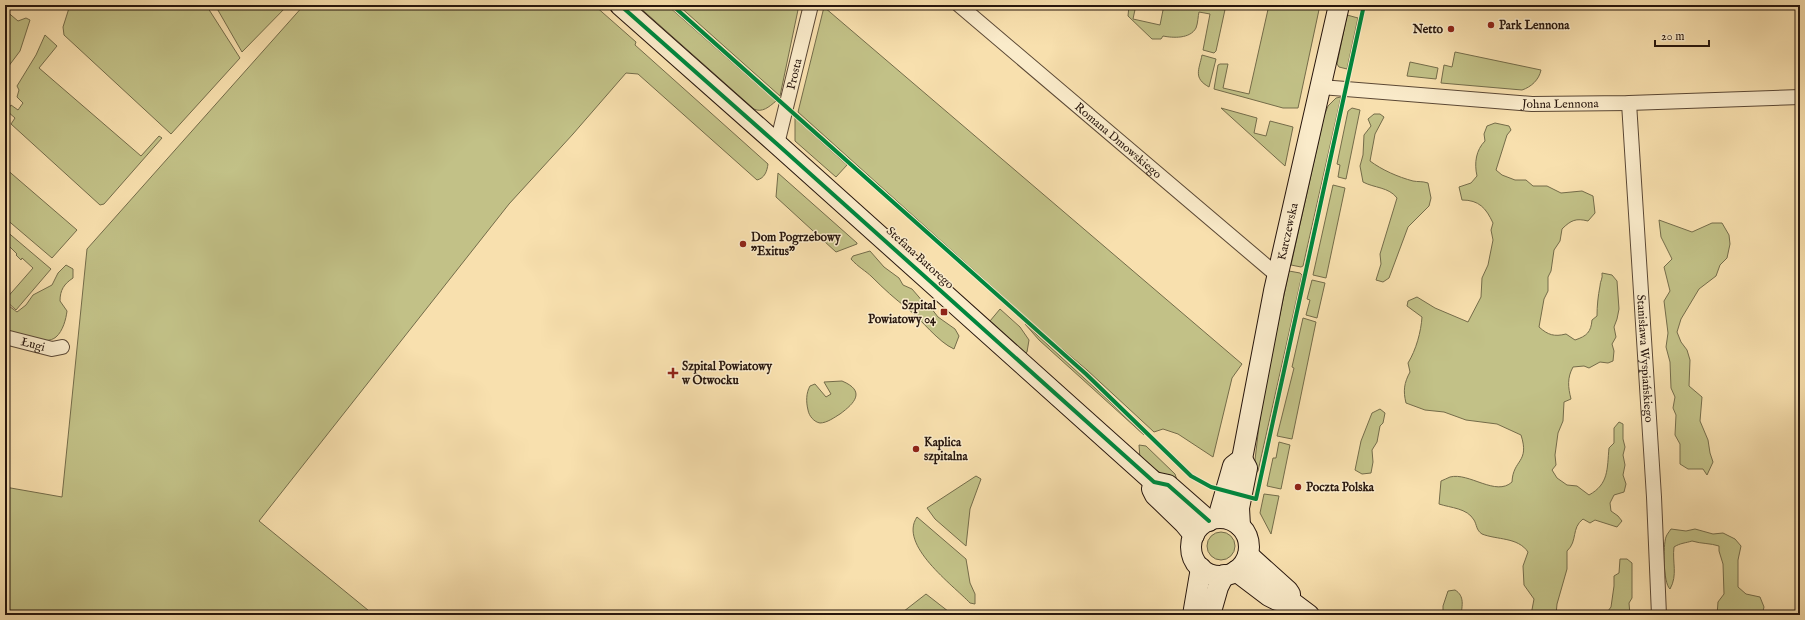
<svg xmlns="http://www.w3.org/2000/svg" width="1805" height="620" viewBox="0 0 1805 620" font-family="'IM FELL English',serif">
<style>
.green{fill:#c2c187;stroke:#746c4a}
.lines{fill:none;stroke-linecap:round;stroke-linejoin:round}
.street-casing{stroke:#5b4835;stroke-width:16}
.secondary-casing{stroke:#27160d;stroke-width:22}
.street{stroke:#faebca;stroke-width:14}
.secondary{stroke:#faebca;stroke-width:20}
.cycleway-casing{stroke:#faebca;stroke-width:6}
.cycleway{stroke:#00873e;stroke-width:4}
.poi-dot{fill:#8f2418;stroke:#faebca;stroke-width:1.5}
.labels{text-anchor:middle;dominant-baseline:central;stroke-width:3;stroke-linejoin:round;paint-order:stroke}
.poi-label{font-size:12px;font-weight:bold;fill:#27160d;stroke:#faebca;text-anchor:start}
.street-label{font-size:12px;fill:#27160d;stroke:#faebca}
</style>
<rect width="100%" height="100%" fill="#f8e0ae"/>
<filter id="stains"><feTurbulence type="fractalNoise" baseFrequency=".005" numOctaves="4"/><feColorMatrix values="0 0 0 0 .2 0 0 0 0 .09 0 0 0 0 .02 0 0 0 .5 -.17"/></filter>
<radialGradient id="worn" r=".72"><stop offset=".6" stop-color="#630" stop-opacity="0"/><stop offset="1" stop-color="#630" stop-opacity=".3"/></radialGradient>
<!-- green -->
<g class="green">
<path d="M70 5H206L240 58 171 134 64 35 63 27Z"/>
<path d="M215 5H288L242 52Z"/>
<path d="M304 5H594L636 42 635 45 768 164C767 171 765 178 757 180L638 74 626 73 573 134 509 204 259 521 374 615H5V487L62 497 87 249Z"/>
<path d="M637 5H667L776 101C769 107 762 113 754 109Z"/>
<path d="M678 5H799L780 96Z"/>
<path d="M1129 5H1136L1133 19 1160 25 1164 5H1226L1216 51 1214 53 1203 50 1210 14 1199 12C1198 16 1198 23 1196 28 1190 39 1173 38 1163 36L1161 39H1152L1128 16Z"/>
<path d="M1269 5H1320L1298 108H1283L1214 89 1218 65 1220 64H1228L1223 88 1249 94Z"/>
<path d="M824 7 1242 364 1232 378 1213 457 1178 434 1163 429 1154 432 1087 370 1049 338 798 112Z"/>
<path d="M5 10 18 21 26 18 30 20 20 51 5 71Z"/>
<path d="M1347 15 1358 18 1347 69 1339 67 1337 64Z"/>
<path d="M45 35 57 46 39 68 141 156 159 136 162 138 104 204 100 205 11 124 15 118 7 111 11 105 18 110 23 103 17 97 19 90 17 86 36 55Z"/>
<path d="M1455 52 1541 70C1539 80 1531 87 1522 90L1441 83 1444 65 1452 67Z"/>
<path d="M1202 55 1216 59 1209 87C1193 78 1199 70 1202 55Z"/>
<path d="M1410 62 1438 68 1436 79 1407 76Z"/>
<path d="M1341 97 1303 266 1301 267 1291 265 1324 116 1328 106 1336 98Z"/>
<path d="M1221 108 1257 118 1254 133 1266 136 1270 121 1293 127 1285 166Z"/>
<path d="M1352 108 1360 110 1346 179 1338 177 1340 165 1337 164 1348 111Z"/>
<path d="M1374 114H1380L1384 117 1375 134 1370 161C1382 170 1398 177 1413 181 1418 182 1422 181 1428 183L1431 198 1429 206 1408 227 1389 278 1383 282 1376 280 1381 264 1380 254 1397 198C1389 187 1374 188 1363 182L1360 166 1363 155 1364 135 1371 126 1368 119Z"/>
<path d="M795 118 847 165 836 177 795 141Z"/>
<path d="M1495 123 1509 126 1511 130 1507 135 1496 170 1502 175 1515 180H1526L1533 186H1547L1561 193 1582 191 1593 196 1595 213 1588 221C1576 218 1571 220 1562 229L1560 241 1554 250 1551 271 1548 277V291L1544 299 1539 327C1548 335 1554 337 1566 334L1575 340C1587 336 1591 332 1592 320L1597 316C1597 306 1598 296 1600 286 1600 281 1603 279 1602 273L1612 275 1617 281 1619 309 1617 319 1614 327 1616 337 1612 344 1614 351 1613 361 1608 363 1600 362 1589 368 1584 366 1573 367C1567 378 1568 387 1571 399L1564 402 1563 421 1558 433 1555 455 1556 465 1552 470 1557 478 1567 485 1577 486 1589 495C1609 484 1607 469 1609 448L1614 443V428L1619 422 1623 424V439L1625 447 1623 455 1625 465 1623 475 1626 484 1624 492 1614 495 1610 503 1611 511 1618 516 1622 521 1617 527 1595 520 1590 523 1583 519C1571 528 1578 541 1567 551V569L1557 604 1556 615H1531L1534 599 1524 585 1523 566 1528 552C1518 537 1497 540 1482 534 1476 530 1477 525 1474 520 1467 508 1451 508 1439 504L1441 481C1444 480 1447 478 1450 477 1469 472 1496 497 1512 482 1513 459 1530 463 1521 435L1497 424 1466 420 1444 412 1425 410 1406 403C1403 391 1404 383 1410 372L1408 363C1416 350 1421 332 1422 317L1407 306 1408 301 1417 297 1435 308 1468 322 1481 297 1482 278 1488 265 1493 240 1491 230 1493 223C1486 208 1479 200 1462 200L1459 187 1471 183 1477 176C1474 163 1476 150 1485 141L1484 134 1487 126Z"/>
<path d="M5 168 77 230 52 258 5 218Z"/>
<path d="M778 173 857 243V244L836 252 776 197Z"/>
<path d="M1333 185 1345 188 1326 278 1313 275Z"/>
<path d="M1659 220 1692 232 1712 223H1722L1729 235 1730 244 1727 258 1720 265 1716 276 1699 289 1681 319 1677 332 1681 342 1687 350 1690 360 1689 386 1702 397 1700 421 1708 440 1710 453 1713 462 1707 475 1703 469H1688L1680 464V444L1675 435 1676 415 1673 408 1675 397 1671 388 1670 362 1666 347 1668 333 1664 301 1670 291 1664 267 1672 259 1661 237Z"/>
<path d="M5 230 51 269 16 310 5 300 33 268 22 258 21 260 16 255 17 254 8 245 5 247Z"/>
<path d="M870 251 884 267 899 278 903 285 912 289 925 304 931 308 938 317 955 329 959 336 954 349C938 342 922 320 907 308 895 299 884 289 872 277 866 271 858 267 851 259L853 256Z"/>
<path d="M66 265 73 269V278C64 284 60 290 60 301L67 311C66 319 63 331 56 337 46 346 16 336 5 332V303L17 312 26 305 33 295 52 285 58 273Z"/>
<path d="M1289 271 1300 273 1302 275 1258 471 1253 477 1262 400Z"/>
<path d="M1312 280 1325 283 1317 318 1306 315 1310 300 1307 299Z"/>
<path d="M1000 309 1020 327 1029 340 1027 352 1025 354 990 321Z"/>
<path d="M1303 318 1316 322 1292 439 1277 436 1294 368 1292 367Z"/>
<path d="M1025 324 1108 400 1144 435 1039 340Z"/>
<path d="M842 381C866 391 855 403 840 414 835 417 827 423 820 423 814 422 809 416 808 410 806 402 806 393 810 386L815 384 826 397 831 394 824 382Z"/>
<path d="M1380 409 1385 413 1383 423 1380 426 1377 442 1372 450 1373 462 1371 473 1362 474 1355 470 1361 441 1372 413Z"/>
<path d="M1279 442 1290 445 1281 489 1267 486 1273 458H1276Z"/>
<path d="M1139 445 1146 446 1175 474 1178 483 1159 472 1140 459Z"/>
<path d="M976 476 981 479 970 509 966 546 935 519 927 508Z"/>
<path d="M1264 494 1279 496 1271 534 1260 513Z"/>
<path d="M917 517 966 559 970 583 975 594V604L970 603C953 585 898 545 917 517Z"/>
<path d="M1671 529 1686 531 1695 529 1713 534 1723 533 1735 539 1741 546 1738 560V587L1746 594 1760 597 1764 607 1762 615H1717L1718 602 1724 594 1723 564 1719 551V546C1710 543 1702 544 1692 541 1686 543 1680 543 1674 547 1672 562 1678 575 1670 589 1663 583 1663 545 1666 537 1667 534 1669 532 1671 529Z"/>
<circle cx="1221" cy="546" r="14"/>
<path d="M1620 559H1627L1632 563V598L1629 603 1630 615H1605L1611 607 1614 586V576L1619 573Z"/>
<path d="M1455 590C1465 596 1462 606 1461 615H1443V606L1448 591Z"/>
<path d="M926 594 953 615H899Z"/>
</g>
<g class="lines">
<!-- street casing -->
<g class="street-casing">
<g id="street">
<path id="s1" d="M959 5 1278 276"/>
<path id="s2" d="M1321 87 1532 104 1629 103 1800 97"/>
<path id="s3" d="M1629 103 1654 497 1659 615"/>
<path id="s4" d="M777 144 811 5"/>
<path id="s5" d="M5 337 52 349 62 347"/>
</g>
</g>
<!-- secondary casing -->
<g class="secondary-casing">
<g id="secondary">
<path d="M620 5 777 144 1154 482 1168 485 1209 521"/>
<path id="s6" d="M1242 459 1274 291 1339 5"/>
<path d="M1154 482 1152 489 1155 495 1184 523 1194 535"/>
<path d="M1218 518 1233 466 1242 459"/>
<circle cx="1220" cy="547" r="29"/>
<path d="M1240 526 1239 508 1247 468 1242 459"/>
<path d="M1248 555 1288 591 1290 594 1289 600"/>
<path d="M1236 571 1269 596 1277 600H1289L1309 615"/>
<path d="M1193 615 1201 568"/>
<path d="M1210 615 1218 587 1224 575"/>
</g>
</g>
<!-- street -->
<use href="#street" class="street"/>
<!-- secondary -->
<use href="#secondary" class="secondary"/>
<!-- cycleway casing -->
<g class="cycleway-casing">
<g id="cycleway">
<path d="M620 5 777 144 1154 482 1168 485 1209 521"/>
<path d="M672 5 1086 374 1191 476 1211 487 1256 499 1364 5"/>
</g>
</g>
<!-- cycleway -->
<use href="#cycleway" class="cycleway"/>
</g>
<!-- markers -->
<g class="poi-dot">
<circle cx="1491" cy="25" r="4"/>
<circle cx="1451" cy="29" r="4"/>
<circle cx="743" cy="244" r="4"/>
<rect x="940" y="308" width="8" height="8" rx="2"/>
<path d="M671 367h4v4h4v4h-4v4h-4v-4h-4v-4h4z"/>
<circle cx="916" cy="449" r="4"/>
<circle cx="1298" cy="487" r="4"/>
</g>
<g class="labels">
<!-- poi labels -->
<g class="poi-label">
<text x="1499" y="25">Park Lennona</text>
<text x="1443" y="29" text-anchor="end">Netto</text>
<text x="751" y="237">Dom Pogrzebowy<tspan x="751" dy="14">"Exitus"</tspan></text>
<text x="936" y="305" text-anchor="end">Szpital<tspan x="936" dy="14">Powiatowy 04</tspan></text>
<text x="682" y="366">Szpital Powiatowy<tspan x="682" dy="14">w Otwocku</tspan></text>
<text x="924" y="442">Kaplica<tspan x="924" dy="14">szpitalna</tspan></text>
<text x="1306" y="487">Poczta Polska</text>
</g>
<!-- street labels -->
<g class="street-label">
<text stroke="none"><textPath href="#s4" startOffset="72">Prosta</textPath></text>
<text stroke="none"><textPath href="#s2" startOffset="240">Johna Lennona</textPath></text>
<text stroke="none"><textPath href="#s1" startOffset="209">Romana Dmowskiego</textPath></text>
<text stroke="none"><textPath href="#s6" startOffset="232">Karczewska</textPath></text>
<text transform="translate(920 258) rotate(42)">Stefana Batorego</text>
<text stroke="none"><textPath href="#s5" startOffset="29">Ługi</textPath></text>
<text stroke="none"><textPath href="#s3" startOffset="256">Stanisława Wyspiańskiego</textPath></text>
</g>
</g>
<!-- margin -->
<rect width="1805" height="620" fill="none" stroke="#f8e0ae" stroke-width="20"/>
<rect x="6" y="6" width="1793" height="608" fill="none" stroke="#27160d" stroke-width="2"/>
<rect x="10" y="10" width="1785" height="600" fill="none" stroke="#27160d"/>
<!-- scale -->
<path d="M1655 40v6h54v-6" fill="none" stroke="#27160d" stroke-width="2"/>
<text x="1661" y="40" font-size="12" fill="#27160d" stroke="#faebca" stroke-width="3" paint-order="stroke">20 m</text>
<rect width="100%" height="100%" filter="url(#stains)"/>
<rect width="100%" height="100%" fill="url(#worn)"/>
</svg>
